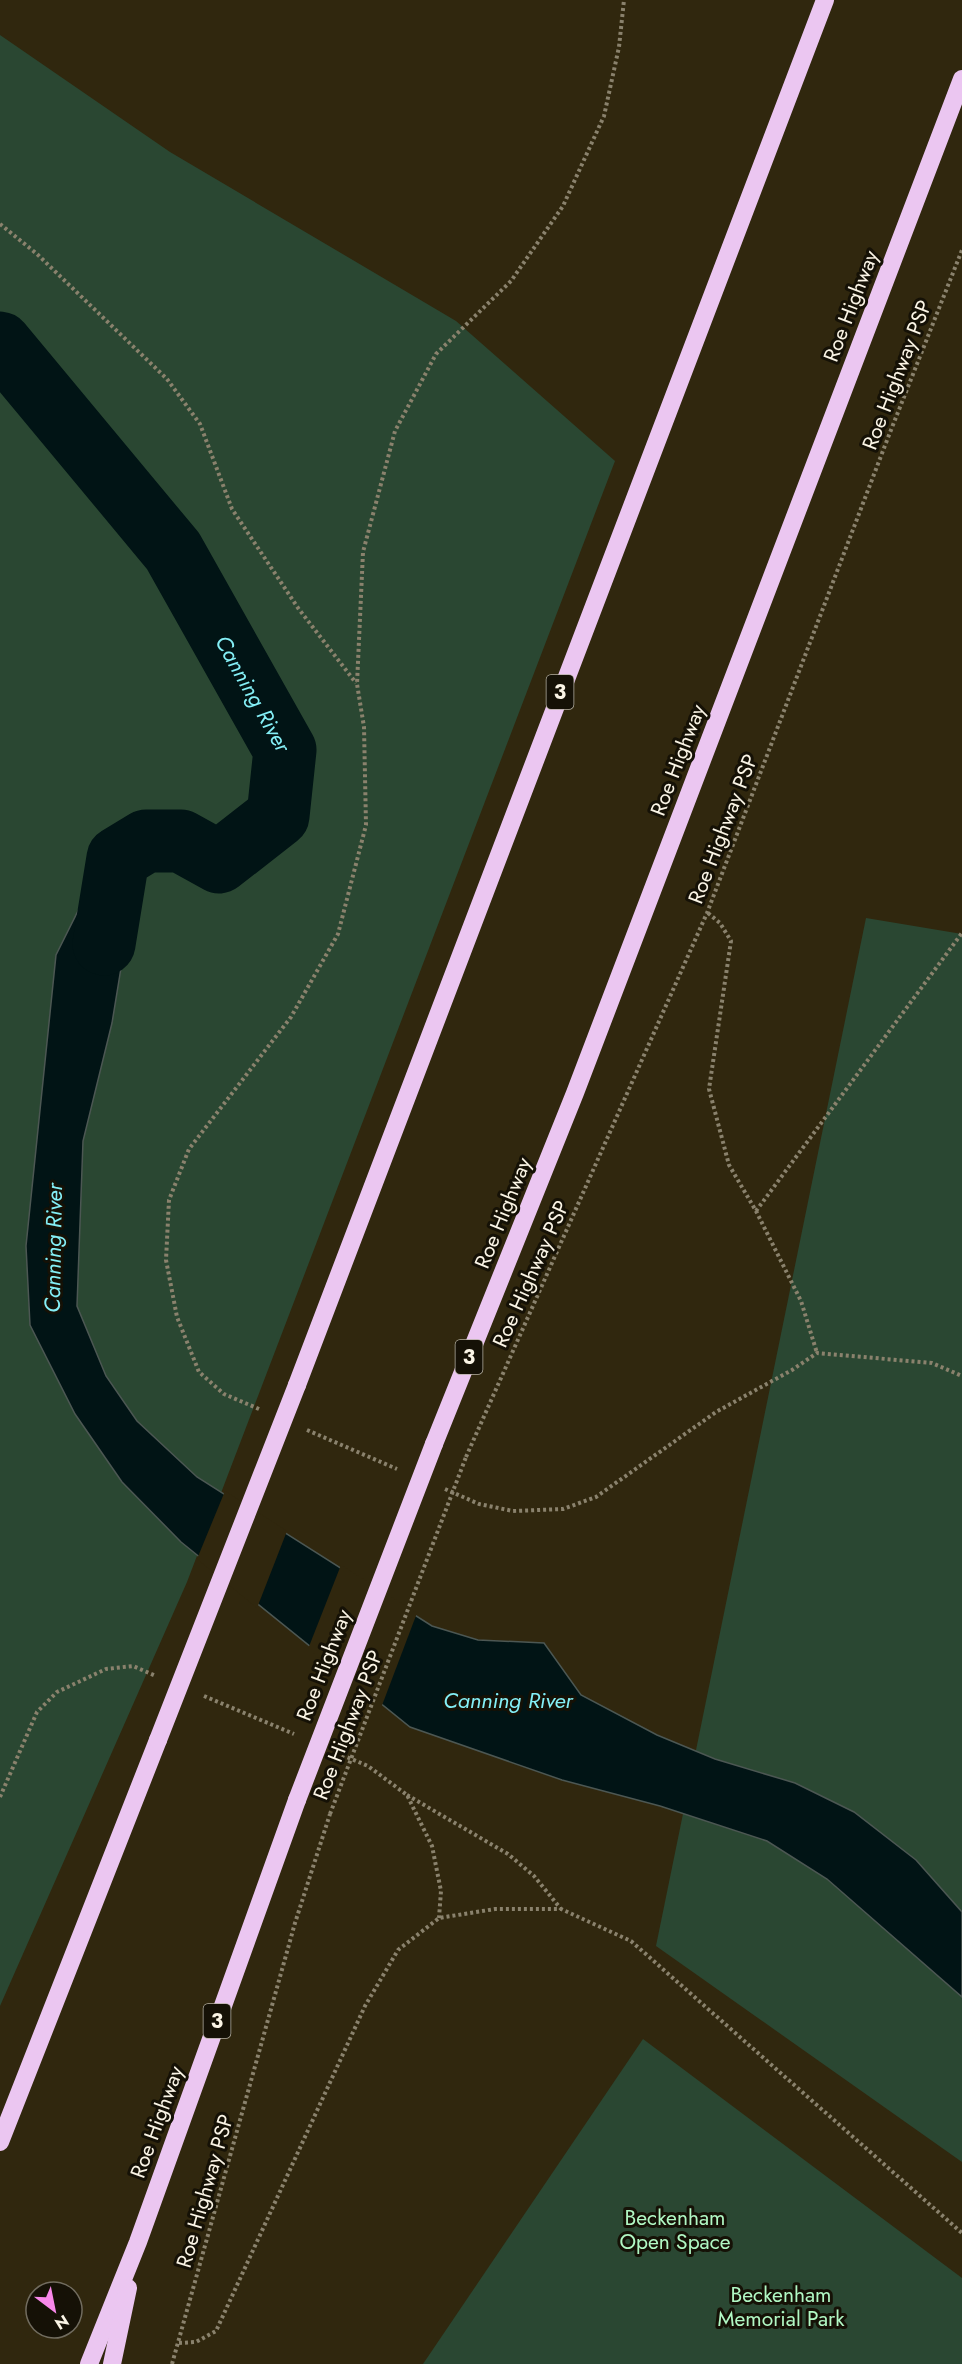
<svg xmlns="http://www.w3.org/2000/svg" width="962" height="2364" viewBox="0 0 962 2364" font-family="Jost,sans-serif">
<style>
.green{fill:#2a4732}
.water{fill:#011415;stroke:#4c5753;stroke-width:1.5}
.pier{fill:#30270e}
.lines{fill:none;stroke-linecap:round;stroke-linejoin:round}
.river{stroke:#011415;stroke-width:63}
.path{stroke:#8a826d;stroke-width:4;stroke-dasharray:3 3;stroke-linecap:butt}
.motorway{stroke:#ebc6f1;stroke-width:18}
.path-bridge{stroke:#8a826d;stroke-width:4;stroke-dasharray:3 3;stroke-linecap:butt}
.motorway-bridge{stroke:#ebc6f1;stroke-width:18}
.labels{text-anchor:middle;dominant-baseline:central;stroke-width:6;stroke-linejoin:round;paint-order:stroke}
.shield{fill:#151106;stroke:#b5b0a2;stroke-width:1.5}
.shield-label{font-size:20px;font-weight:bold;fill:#faf4e5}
.street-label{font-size:21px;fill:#faf4e5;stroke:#151106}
.park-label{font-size:21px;fill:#b1f8c4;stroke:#151106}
.water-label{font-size:22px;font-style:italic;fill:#84eff6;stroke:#151106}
</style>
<rect width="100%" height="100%" fill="#30270e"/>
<!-- green -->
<g class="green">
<path d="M0 35 170 152 456 321 615 461 187 1582 0 2006Z"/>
<path d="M866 918 962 934V2162L656 1946Z"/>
<path d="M643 2039 962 2278V2364H423Z"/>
</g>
<!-- water -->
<path class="water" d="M118 858 130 913 112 1023 83 1141 77 1306 106 1376 137 1421 197 1477 432 1626 478 1640 544 1643 581 1695 657 1735 715 1759 795 1783 854 1812 916 1860 962 1912V1997L827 1879 767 1841 660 1806 562 1780 410 1727 181 1542 122 1482 75 1414 30 1325 26 1246 56 955 82 903Z"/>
<!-- pier -->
<g class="pier">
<path d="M225 1491 287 1531 257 1608 197 1559Z"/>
<path d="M341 1565 417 1613 381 1708 308 1649Z"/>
</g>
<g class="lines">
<!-- river -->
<path class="river" id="s1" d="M0 343 173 551 285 750 278 816 219 862 181 841H146L118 858 104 944"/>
<!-- path -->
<g class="path">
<path d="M0 224 37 254 167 379 200 424 232 509 298 608 356 683"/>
<path d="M708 913 720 923 731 941 709 1089 729 1165 756 1211 801 1301 817 1353"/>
<path d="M756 1211 962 933"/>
<path d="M259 1409 224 1394 199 1372 177 1317 166 1260 169 1200 189 1149 291 1017 338 934 366 825 364 727 357 684 363 552 395 431 436 354 511 281 563 206 604 116 619 47 624 0"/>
<path d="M307 1430 397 1469"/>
<path d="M466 1457 707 913 889 435 962 250"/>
<path d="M445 1489 479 1504 513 1511 563 1509 596 1497 716 1412 792 1370 817 1353 932 1363 962 1376"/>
<path d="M204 1696 294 1734"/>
<path d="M342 1755 368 1766 407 1795 432 1846 441 1891 439 1918"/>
<path d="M407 1795 508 1854 534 1876 561 1909"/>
<path d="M0 1797 37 1712 57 1692 106 1669 133 1666 156 1676"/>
<path d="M179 2343 196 2342 216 2331 365 2006 398 1950 439 1918 495 1909H561L631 1941 962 2233"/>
<path d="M172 2364 295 1923 330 1814"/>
</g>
<!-- motorway -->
<g class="motorway">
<path d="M297 1385 825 0"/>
<path d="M434 1444 575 1093 962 79"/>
<path d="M0 2142 158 1740"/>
<path d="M89 2364 138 2242 297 1800"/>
<path d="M112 2364 128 2288"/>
</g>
<!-- path-bridge -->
<path class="path-bridge" d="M330 1814 466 1457"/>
<!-- motorway-bridge -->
<g class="motorway-bridge">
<path d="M158 1740 297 1385"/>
<path d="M297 1800 434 1444"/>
</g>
</g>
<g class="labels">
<!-- shield labels -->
<g class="shield">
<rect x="546.5" y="675" width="27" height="34" rx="4.5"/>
<rect x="455.5" y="1340" width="27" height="34" rx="4.5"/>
<rect x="203.5" y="2004" width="27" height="34" rx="4.5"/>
</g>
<g class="shield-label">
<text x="560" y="692">3</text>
<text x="469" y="1357">3</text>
<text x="217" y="2021">3</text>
</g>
<!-- street labels -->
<g class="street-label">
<text transform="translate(851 306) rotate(-69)">Roe Highway</text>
<text transform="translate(897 375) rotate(-69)">Roe Highway PSP</text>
<text transform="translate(678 760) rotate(-69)">Roe Highway</text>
<text transform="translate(723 829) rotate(-69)">Roe Highway PSP</text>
<text transform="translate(503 1213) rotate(-68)">Roe Highway</text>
<text transform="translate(531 1274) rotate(-66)">Roe Highway PSP</text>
<text transform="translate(324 1665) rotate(-69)">Roe Highway</text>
<text transform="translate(348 1725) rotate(-69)">Roe Highway PSP</text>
<text transform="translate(157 2122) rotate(-70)">Roe Highway</text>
<text transform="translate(205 2191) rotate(-74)">Roe Highway PSP</text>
</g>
<!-- park labels -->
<g class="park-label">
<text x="675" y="2218">Beckenham<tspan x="675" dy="24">Open Space</tspan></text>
<text x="781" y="2295">Beckenham<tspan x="781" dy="24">Memorial Park</tspan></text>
</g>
<!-- water labels -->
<g class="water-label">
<text stroke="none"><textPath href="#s1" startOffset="434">Canning River</textPath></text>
<text transform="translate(53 1248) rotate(-89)">Canning River</text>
<text x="508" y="1700">Canning River</text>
</g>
</g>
<!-- north arrow -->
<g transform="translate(54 2310) rotate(148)"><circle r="28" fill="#151106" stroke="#716c5f" stroke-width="1.5"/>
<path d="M0-4.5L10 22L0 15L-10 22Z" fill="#f888ea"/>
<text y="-9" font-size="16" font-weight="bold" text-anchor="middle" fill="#faf4e5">N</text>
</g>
</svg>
